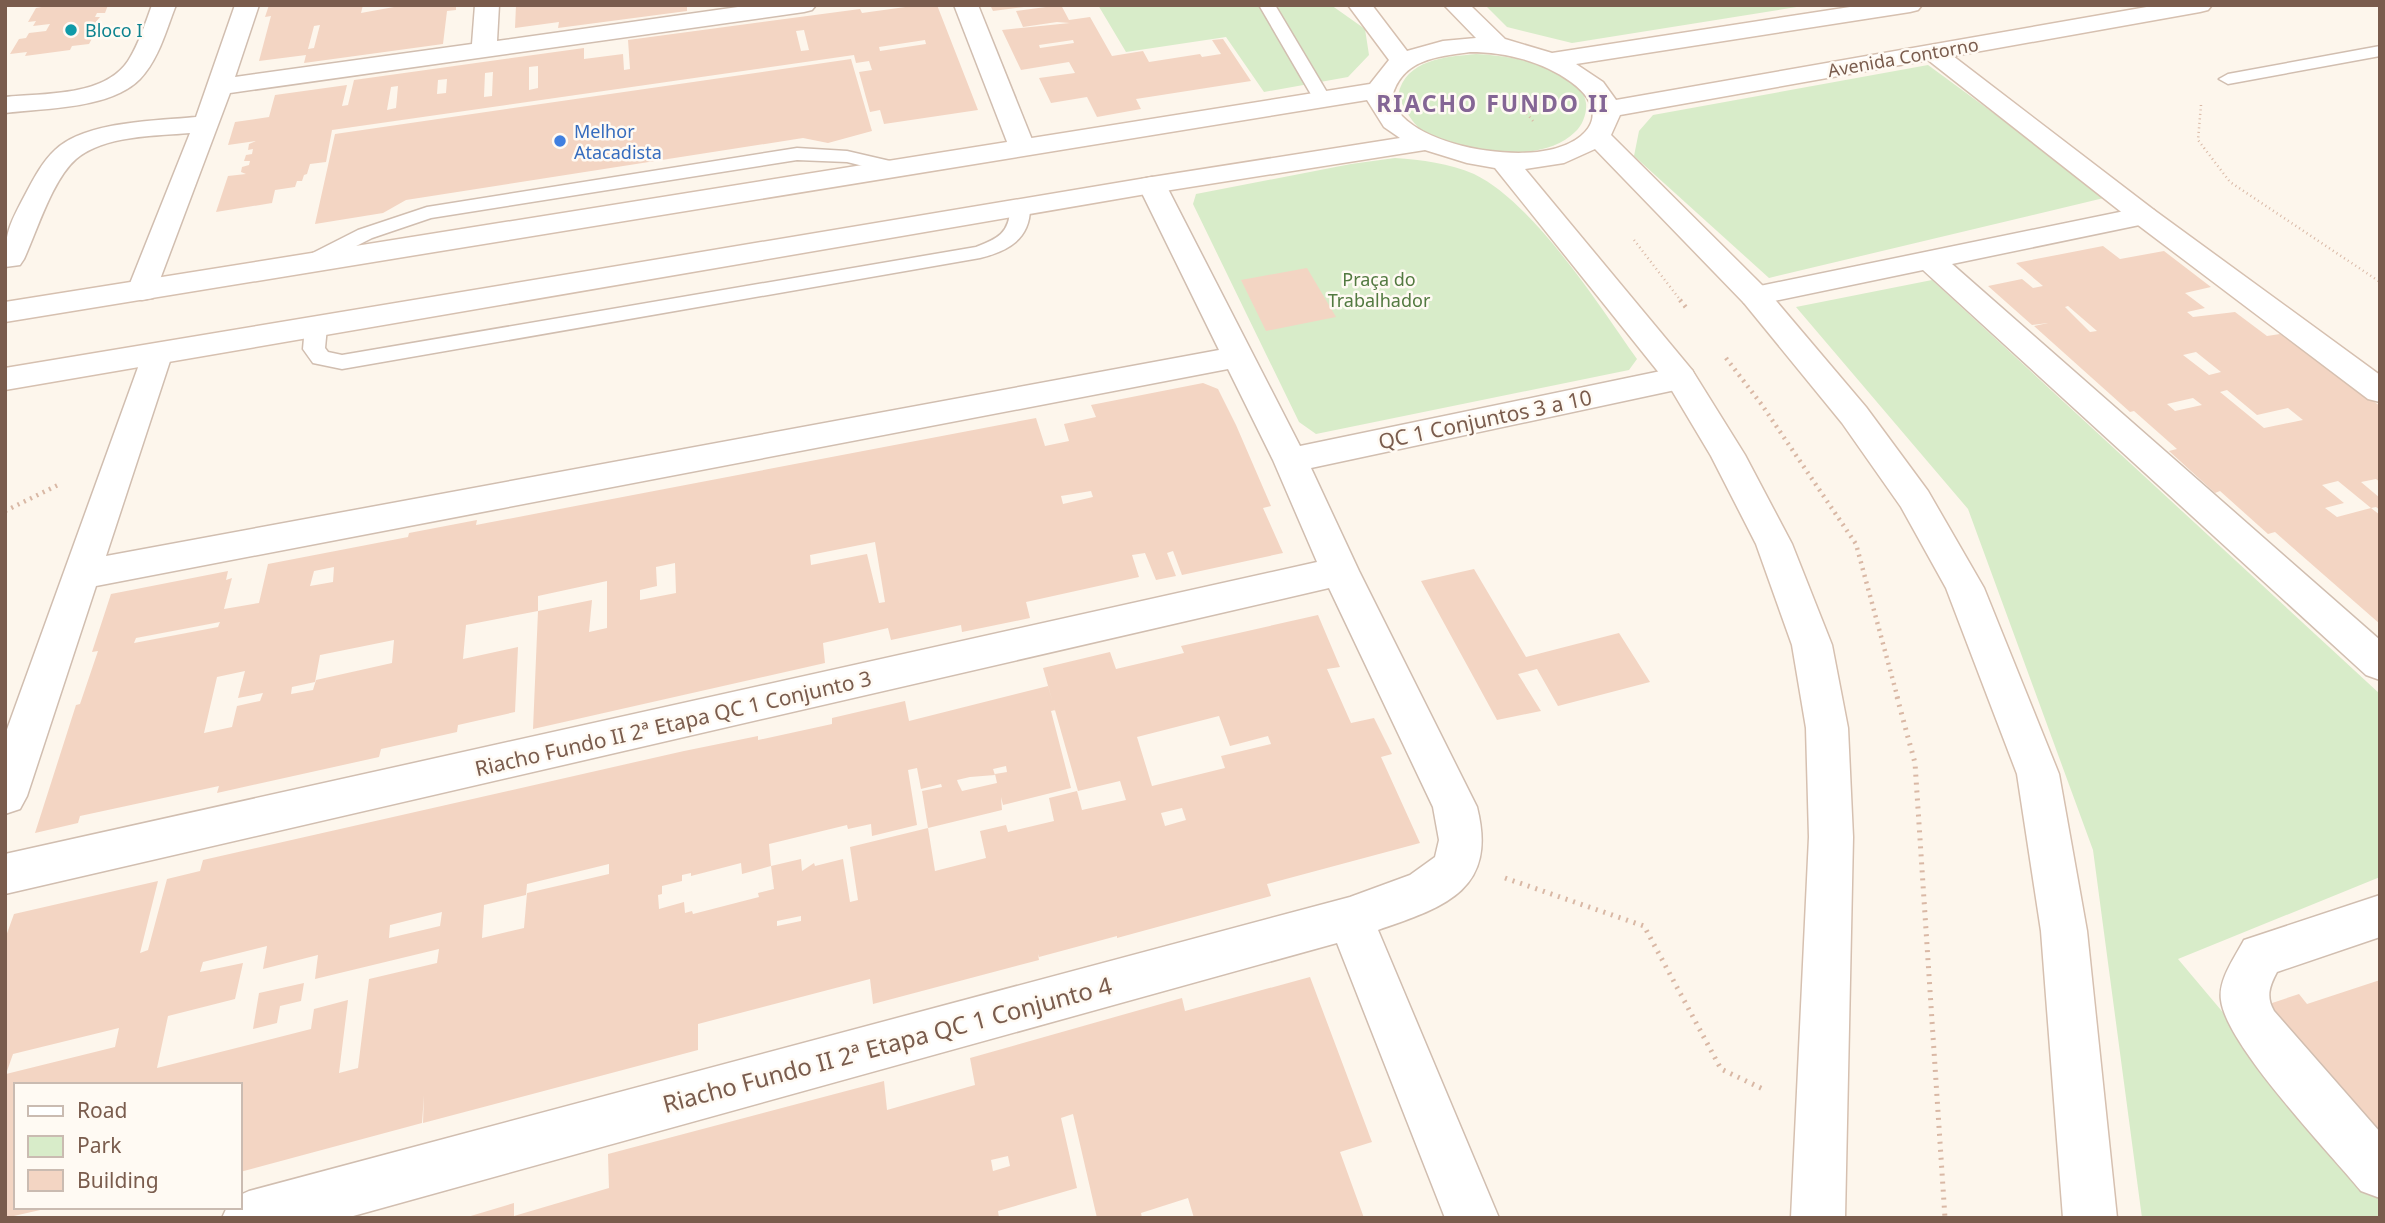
<svg xmlns="http://www.w3.org/2000/svg" width="2385" height="1223" viewBox="0 0 2385 1223" font-family="'Noto Sans',sans-serif">
<style>
.green{fill:#d8ecc9}
.building{fill:#f3d5c3;fill-rule:evenodd}
.lines{fill:none;stroke-linecap:round;stroke-linejoin:round}
.lane-casing{stroke:#d1beb0;stroke-width:3}
.street-casing{stroke:#d1beb0;stroke-width:3}
.secondary-casing{stroke:#d6c0b0;stroke-width:3}
.path-far2{stroke:#d9b8a5;stroke-width:2.5;stroke-dasharray:1 3.5;stroke-linecap:butt}
.path-far1{stroke:#d9b8a5;stroke-width:4.5;stroke-dasharray:2 5;stroke-linecap:butt}
.path{stroke:#d9b8a5;stroke-width:5;stroke-dasharray:2 6;stroke-linecap:butt}
.lane{fill:#fff;fill-rule:evenodd}
.street{fill:#fff;fill-rule:evenodd}
.secondary{fill:#fff;fill-rule:evenodd}
.culture-dot{fill:#0f9aa8;stroke:#fffaf3;stroke-width:2.5}
.shop-dot{fill:#3f7fe0;stroke:#fffaf3;stroke-width:2.5}
.labels{text-anchor:middle;dominant-baseline:central;stroke-width:5;stroke-linejoin:round;paint-order:stroke}
.far-culture-label{font-size:18px;fill:#0d838f;stroke:#fffaf3;text-anchor:start}
.far-street-label{font-size:18px;fill:#7a5c4d;stroke:#fffaf3}
.far-shop-label{font-size:18px;fill:#366cbe;stroke:#fffaf3;text-anchor:start}
.far-park-label{font-size:18px;fill:#537a41;stroke:#fffaf3}
.street-label{font-size:21px;fill:#7a5c4d;stroke:#fffaf3}
.far-district-label{font-size:23px;font-weight:bold;letter-spacing:2px;fill:#846695;stroke:#fffaf3}
.near-street-label{font-size:24px;fill:#7a5c4d;stroke:#fffaf3}
</style>
<rect width="100%" height="100%" fill="#fdf6ec"/>
<!-- green -->
<g class="green">
<path d="M1098 5H1331L1365 29 1369 55 1348 77 1264 92 1226 37 1126 52Z"/>
<path d="M1485 5H1809L1572 43 1507 27Z"/>
<path d="M1476 54C1506 55 1582 66 1586 103 1587 113 1583 125 1575 132 1543 165 1451 156 1418 127 1409 118 1403 106 1398 95 1406 59 1445 57 1476 54Z"/>
<path d="M1928 65 2108 197 1769 278 1634 156 1639 131 1653 115Z"/>
<path d="M1395 158C1422 160 1449 163 1474 174 1534 203 1598 304 1637 359L1629 370 1316 434 1299 422 1193 204 1196 194 1351 164Z"/>
<path d="M1932 280 2380 694V877L2178 959 2380 1199V1218H2142L2093 850 1968 509 1796 307Z"/>
</g>
<!-- building -->
<g class="building">
<path d="M53 5H108L105 13H97L95 17H100L89 30 97 29 89 44 72 46 70 50 25 56 27 52 10 54 19 39 26 38 29 33 46 31 50 24 33 26 36 21 28 22 36 8Z"/>
<path d="M269 5H363L361 13 405 5H456V10L447 11 443 44 304 63 306 55 259 61 271 16 265 17ZM320 25 314 48 308 49 314 26Z"/>
<path d="M516 5H687V11L558 28 559 22 515 28Z"/>
<path d="M920 5H937L978 110 884 124 880 110 870 112 859 72 872 70 869 61 856 63 854 55 332 130 326 162 310 164 307 174 304 175 302 181H297L295 187 275 190 272 203 216 212 228 176 246 174 241 172 242 167 249 165 250 161H244L246 155 252 154 253 149 248 150 249 144 256 141 228 145 235 122 269 117 275 95 347 85 342 106 348 105 354 80 584 48V59L623 54 624 70 630 69 628 40 860 9 862 13ZM804 30 809 50 801 51 796 31ZM925 40 926 44 880 51 879 47ZM538 66V88L529 90V67ZM493 72 492 96 484 97 485 73ZM447 79 446 93 437 94 438 80ZM398 86 396 108 387 110 391 87Z"/>
<path d="M990 5H1024V7L993 11Z"/>
<path d="M1061 5 1069 20 1090 17 1112 56 1143 51 1149 62 1200 54 1202 57 1221 54 1212 40 1223 39 1251 81 1136 99 1141 109 1097 117 1087 97 1051 103 1039 78 1075 73 1069 62 1021 70 1002 30 1070 23 1057 22 1023 27 1016 11ZM1073 40 1074 43 1040 48 1039 45Z"/>
<path d="M851 59 872 131 828 143 803 138 406 200 383 213 315 224 335 134Z"/>
<path d="M2103 246 2120 259 2164 251 2211 287 2185 293 2205 308 2187 312 2193 317 2235 312 2267 336 2280 334 2380 406V482L2376 479 2361 482 2380 498V510L2376 507 2371 508 2338 481 2322 485 2344 503 2325 508 2337 517 2371 508 2380 515V624L2275 532 2268 534 2220 491 2215 493 2169 451 2177 449 2134 411 2130 412 2034 326 2048 323 2032 325 1988 286 2022 279 2033 288 2043 286 2016 263ZM2068 306 2097 331 2090 332 2065 307ZM2196 352 2221 372 2209 375 2183 355ZM2227 390 2257 415 2288 408 2303 420 2264 428 2220 392ZM2193 398 2202 405 2175 411 2167 404Z"/>
<path d="M1307 268 1336 317 1266 331 1241 280Z"/>
<path d="M1203 383 1218 389 1236 425 1271 506 1263 508 1283 553 1182 575 1173 551 1167 553 1176 576 1156 580 1145 553 1132 555 1139 577 1026 602 1030 618 962 632 961 625 891 640 888 628 823 643 825 663 533 729 538 611 592 600 589 632 607 628V581L538 596V611L466 625 463 659 518 647 515 712 458 725 457 732 381 749 379 757 217 793 219 786 80 816 78 823 35 833 76 705 80 704 98 651 92 652 111 594 228 571 226 580 232 578 224 609 259 603 268 564 408 537 409 533 477 520 476 525 1036 418 1045 446 1069 441 1064 424 1096 417 1091 405ZM1091 491 1093 497 1063 504 1061 496ZM875 542 885 602 879 603 867 554 811 565 810 555ZM675 563 676 593 640 600V590L657 586 656 567ZM334 567 333 582 310 586 314 571ZM220 622 218 627 134 643 136 638ZM394 640 392 663 316 680 313 690 291 694 292 687 315 682 320 655ZM245 671 238 698 263 693 260 701 237 706 232 727 204 733 217 677Z"/>
<path d="M1474 569 1526 657 1619 633 1650 682 1558 706 1537 669 1518 674 1541 711 1497 720 1421 581Z"/>
<path d="M1318 615 1340 667 1327 669 1351 723 1374 718 1392 754 1381 757 1420 843 1267 884 1271 896 1117 938V936L1039 957 1038 954 1039 960 873 1004 870 979 698 1024V1050L423 1123 424 1095 422 1123 240 1172V1085H16V1207L49 1208 5 1218V939L14 914 158 881 140 953 148 950 167 879 200 871 203 860 684 751 758 736V740L832 724V718L905 701 909 721 1048 686 1055 710 1051 711 1071 788 1003 805 1001 797 1002 810 928 828 922 791 942 787 941 784 921 789 917 768 908 770 917 825 872 836 871 824 848 829 847 825 769 844 771 866 801 859 802 871 814 863 815 866 843 859 850 902 858 900 850 847 928 828 935 871 986 858 980 831 1006 825 1008 832 1054 821 1049 798 1077 791 1082 810 1126 800 1120 781 1078 791 1043 668 1110 652 1116 669 1184 653 1181 646ZM1219 716 1230 746 1268 736 1271 744 1221 756 1225 768 1152 786 1137 737ZM1006 766 1007 772 995 774 997 783 962 791 958 783 957 780 970 777 995 775 993 769ZM1182 808 1186 820 1165 826 1161 813ZM741 863 742 874 771 866 774 889 758 893 759 897 693 914 692 911 685 913 684 902 659 909 658 895 662 894V886L682 881V875L691 873V876ZM609 864V874L527 893 524 928 482 938 484 905 526 895 527 884ZM442 912 440 926 389 938 390 925ZM801 916V921L777 926V921ZM267 946 263 969 318 955 315 979 439 949 437 963 369 979 358 1068 339 1073 348 1000 314 1009 311 1029 157 1068 168 1016 235 999 243 963 200 972 203 962ZM119 1028 115 1047 6 1074 13 1054Z"/>
<path d="M1310 977 1372 1142 1340 1152 1364 1218H1194L1188 1198 1141 1213 1142 1218H1097L1073 1114 1061 1118 1077 1188 998 1211 999 1218H464L514 1203V1216L609 1188 608 1154 884 1081 887 1110 975 1085 970 1058 1182 998 1185 1011ZM1008 1156 1010 1166 993 1171 991 1160Z"/>
<path d="M2380 980V1142L2263 1006 2299 994 2307 1004Z"/>
<path d="M304 983 301 1001 280 1006 277 1023 253 1029 259 993Z"/>
</g>
<g class="lines">
<!-- lane casing -->
<g class="lane-casing">
<g id="lane">
<path d="M1259 5H1275L1331 99 1328 103H1316Z"/>
<path d="M2380 46V56L2228 84 2219 79 2228 74Z"/>
<path d="M797 148 847 151 903 164 905 168 896 174 847 162 797 160 431 218 372 238 311 269H297L294 265 297 261 358 230 427 207Z"/>
<path d="M1020 202 1030 208C1030 239 1008 251 980 258L342 369 313 363 303 349 305 327 308 322H324L327 327 325 348 328 352 342 355 976 247C997 239 1010 233 1010 208Z"/>
</g>
</g>
<!-- street casing -->
<g class="street-casing">
<g id="street">
<path d="M152 5H176C166 30 159 59 140 79 111 109 45 108 5 113V97C43 93 104 97 128 61 139 44 145 24 152 5Z"/>
<path d="M235 5H259L235 77 472 44 475 5H499L497 41 752 5H816L812 10 804 12 230 93 153 298 142 300 131 298 127 291 190 133C155 136 105 135 76 159 52 180 37 231 24 259L20 265 5 267C5 233 9 225 25 195 33 180 42 162 55 150 85 121 157 121 196 117Z"/>
<path d="M954 5H978L1035 147 1032 153 1022 155 1012 153 1009 147Z"/>
<path d="M1152 177 1162 179 1166 185 1300 446 1680 367 1692 370 1696 378 1692 386 1680 389 1311 468 1359 571 1477 807C1498 890 1445 907 1378 930L1499 1218H1445L1337 943 346 1218H222L227 1207H240V1195L249 1191 1350 897 1410 875 1435 857 1439 840 1433 807 1329 588 5 894V854L1317 562 1273 460 1228 369 96 586 27 796 20 809 5 814V735L145 348 156 345 167 348 172 355 106 556 1219 350 1138 185 1142 179Z"/>
<path d="M2144 207 2154 210 2158 216 2154 222 1952 264 2380 640V680L2366 675 1923 270 1755 305 1744 303 1740 296 1744 289 1755 287Z"/>
<path d="M2380 895V937L2277 972C2269 987 2266 997 2274 1011L2380 1132V1198L2361 1191C2329 1152 2226 1045 2221 1000 2218 980 2235 957 2244 940Z"/>
</g>
</g>
<!-- secondary casing -->
<g class="secondary-casing">
<path id="secondary" d="M1348 5H1372L1407 51 1443 41 1476 38 1444 5H1470L1505 39 1552 53 1863 5H1922L1918 10 1910 12 1576 64 1603 82 1616 100 2158 5H2212L2208 10 2200 12 1953 56 2154 210 2380 375V402L2368 399 2134 222 1928 60 1620 115 1611 135 1766 289 1866 407 1928 491 1984 588 2059 774 2087 931 2117 1218H2063L2041 931 2017 774 1946 588 1901 507 1842 423 1744 303 1595 149 1564 163 1525 169 1692 370 1745 455 1792 544 1832 645 1848 728 1853 837 1845 1218H1791L1809 837 1806 728 1792 645 1756 544 1711 456 1668 384 1495 168 1467 163 1425 150 1152 193 5 390V368L1152 177 1400 138 1384 127 1367 100 5 322V302L1370 84 1389 60ZM1470 52C1505 52 1542 61 1571 82 1611 111 1591 141 1549 150 1509 159 1432 147 1402 116 1398 110 1395 103 1392 97 1402 59 1436 57 1470 52Z"/>
</g>
<!-- path-far2 -->
<g class="path-far2">
<path d="M2201 105 2198 140 2230 182 2380 282"/>
<path d="M1533 121 1522 108 1544 103"/>
<path d="M1634 240 1681 301"/>
</g>
<!-- path-far1 -->
<g class="path-far1">
<path d="M1680 300 1688 310"/>
<path d="M1726 358 1762 405 1856 544 1898 699"/>
<path d="M5 511 60 484"/>
</g>
<!-- path -->
<g class="path">
<path d="M1897 697 1915 763 1945 1218"/>
<path d="M1505 878 1644 926 1721 1069 1765 1090"/>
</g>
<!-- lane -->
<use href="#lane" class="lane"/>
<!-- street -->
<use href="#street" class="street"/>
<!-- secondary -->
<use href="#secondary" class="secondary"/>
</g>
<!-- markers -->
<circle class="culture-dot" cx="71" cy="30" r="7"/>
<circle class="shop-dot" cx="560" cy="141" r="7"/>
<g class="labels">
<!-- far-culture labels -->
<g class="far-culture-label">
<text x="85" y="30">Bloco I</text>
</g>
<!-- far-street labels -->
<g class="far-street-label">
<text transform="translate(1903 57) rotate(-10)">Avenida Contorno</text>
</g>
<!-- far-shop labels -->
<g class="far-shop-label">
<text x="574" y="131">Melhor<tspan x="574" dy="21">Atacadista</tspan></text>
</g>
<!-- far-park labels -->
<g class="far-park-label">
<text x="1379" y="279">Praça do<tspan x="1379" dy="21">Trabalhador</tspan></text>
</g>
<!-- street labels -->
<g class="street-label">
<text transform="translate(1485 419) rotate(-12)">QC 1 Conjuntos 3 a 10</text>
<text transform="translate(673 723) rotate(-13)">Riacho Fundo II 2ª Etapa QC 1 Conjunto 3</text>
</g>
<!-- far-district labels -->
<g class="far-district-label">
<text x="1493" y="103">RIACHO FUNDO II</text>
</g>
<!-- near-street labels -->
<g class="near-street-label">
<text transform="translate(887 1044) rotate(-15)">Riacho Fundo II 2ª Etapa QC 1 Conjunto 4</text>
</g>
</g>
<!-- border -->
<rect width="2385" height="1223" fill="none" stroke="#7a5c4d" stroke-width="14"/>
<!-- legend -->
<rect x="14" y="1083" width="228" height="126" fill="#fffaf3" stroke="#cabbb1" stroke-width="2"/>
<rect x="28" y="1106" width="35" height="10" fill="#ffffff" stroke="#cabbb1" stroke-width="2"/>
<text x="77" y="1118" font-size="21" fill="#7a5c4d">Road</text>
<rect x="28" y="1136" width="35" height="21" fill="#d8ecc9" stroke="#cabbb1" stroke-width="2"/>
<text x="77" y="1153" font-size="21" fill="#7a5c4d">Park</text>
<rect x="28" y="1170" width="35" height="21" fill="#f3d5c3" stroke="#cabbb1" stroke-width="2"/>
<text x="77" y="1188" font-size="21" fill="#7a5c4d">Building</text>
</svg>
